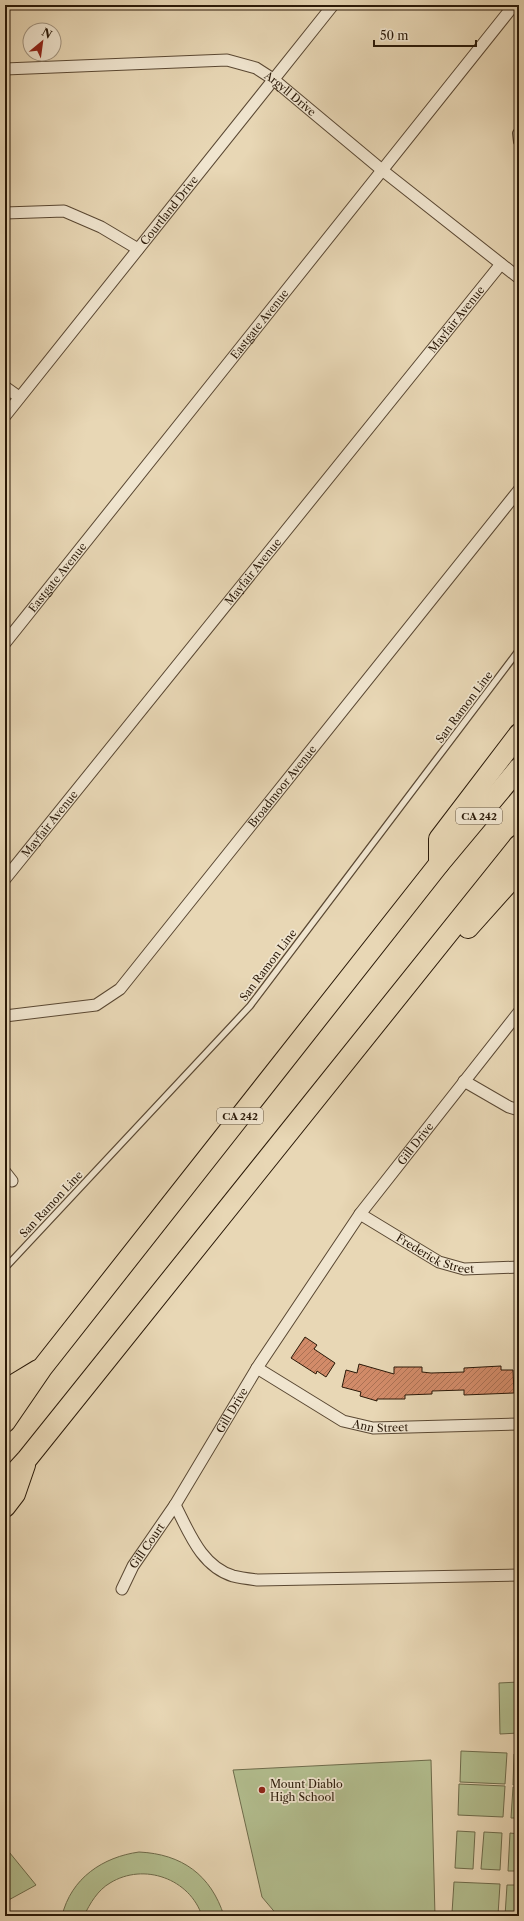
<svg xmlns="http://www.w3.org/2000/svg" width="524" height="1921" viewBox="0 0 524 1921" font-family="'Libre Caslon Text',serif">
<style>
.pitch{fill:#b3bf90;stroke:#6e6c4c}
.building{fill:url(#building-hatch);stroke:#2a1908}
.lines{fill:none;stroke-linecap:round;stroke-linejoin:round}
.service-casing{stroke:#5a4833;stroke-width:8}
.minor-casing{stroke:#5a4833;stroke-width:13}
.motorway-casing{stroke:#2a1908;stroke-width:22}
.service{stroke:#f0e5cf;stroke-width:5.5}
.minor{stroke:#f0e5cf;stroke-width:11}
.motorway{stroke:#e8d7b5;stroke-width:20}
.poi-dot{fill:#8f2418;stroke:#f0e5cf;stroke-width:1.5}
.labels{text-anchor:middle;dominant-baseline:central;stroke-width:3.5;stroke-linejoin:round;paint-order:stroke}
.shield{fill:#f0e5cf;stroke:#655644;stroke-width:1}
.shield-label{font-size:10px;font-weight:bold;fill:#2a1908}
.street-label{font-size:11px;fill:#2a1908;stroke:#f0e5cf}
.poi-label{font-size:11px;fill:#2a1908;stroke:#f0e5cf;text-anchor:start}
</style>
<defs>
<pattern id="building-hatch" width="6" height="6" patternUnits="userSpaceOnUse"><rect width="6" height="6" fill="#d28b69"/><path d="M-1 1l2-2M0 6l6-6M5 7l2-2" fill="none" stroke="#ab7154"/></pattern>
</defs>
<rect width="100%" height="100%" fill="#e8d7b5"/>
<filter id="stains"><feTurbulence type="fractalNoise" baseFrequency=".005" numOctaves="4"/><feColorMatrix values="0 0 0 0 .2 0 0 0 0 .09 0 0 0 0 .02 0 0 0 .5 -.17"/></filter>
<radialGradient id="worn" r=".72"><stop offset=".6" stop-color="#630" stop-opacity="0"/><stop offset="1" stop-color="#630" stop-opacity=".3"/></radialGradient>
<!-- pitch -->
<g class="pitch">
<path d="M519 1682V1733L500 1734 499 1683Z"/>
<path d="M461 1751 507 1753 505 1784 460 1782Z"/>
<path d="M514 1754H519V1785H513Z"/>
<path d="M431 1760 435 1916H278L262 1897 233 1770Z"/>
<path d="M459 1784 505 1786 503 1817 458 1815Z"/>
<path d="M513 1787H519V1818H511Z"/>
<path d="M457 1831 475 1832 473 1869 455 1868Z"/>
<path d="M484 1832 502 1833 500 1870 481 1869Z"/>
<path d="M510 1833 519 1834V1871H508Z"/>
<path d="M5 1847 36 1885 5 1902Z"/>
<path d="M139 1852C182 1854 211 1875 224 1916H202C190 1879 144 1862 110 1883 98 1890 90 1903 84 1916H62C71 1878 103 1857 139 1852Z"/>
<path d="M454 1882 500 1884 498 1915 452 1913Z"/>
<path d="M507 1885H519V1916H505Z"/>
</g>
<!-- building -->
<g class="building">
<path d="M305 1337 317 1345 314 1349 335 1363 326 1377 317 1371 316 1374 291 1358Z"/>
<path d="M359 1364 394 1374V1367H422V1372L431 1373 464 1372V1368L501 1366V1370H513L514 1393 464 1395V1390L432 1391V1394L405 1395V1399H377V1401L360 1396 361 1392 342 1387 346 1370 357 1373Z"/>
</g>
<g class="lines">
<!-- service casing -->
<g class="service-casing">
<g id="service">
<path d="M519 129 516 133 517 142 519 144"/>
<path d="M5 1268 250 1006 519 650"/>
</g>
</g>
<!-- minor casing -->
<g class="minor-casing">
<g id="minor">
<path id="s1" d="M5 69 227 60 256 68 273 79 382 170 519 278"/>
<path d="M5 213 64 211 101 227 138 249"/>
<path d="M5 387 19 397"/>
<path id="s2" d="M5 416 333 5"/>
<path id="s3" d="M5 643 514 5"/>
<path id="s4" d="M5 879 501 264"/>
<path id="s5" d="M5 1016 96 1005 120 989 519 490"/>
<path d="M464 1081 509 1107 519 1110"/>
<path d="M5 1172 12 1181"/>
<path id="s6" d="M360 1214 439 1262 464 1269 519 1267"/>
<path id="s7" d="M257 1368 343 1421 373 1428 519 1424"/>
<path d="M175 1505C189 1532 201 1566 233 1576 241 1578 250 1579 258 1580L519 1575"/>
<path id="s8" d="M122 1589 133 1566 175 1505 257 1368 360 1214 519 1012"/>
</g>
</g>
<!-- motorway casing -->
<g class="motorway-casing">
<g id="motorway">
<path d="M439 864V839L519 734"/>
<path d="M468 928 519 871"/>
<path d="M5 1390 38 1370"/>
<path d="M5 1422 42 1368 439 864 519 768"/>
<path d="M5 1483 27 1459 519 845"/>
<path d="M5 1507 15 1494 25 1465"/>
</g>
</g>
<!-- service -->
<use href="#service" class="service"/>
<!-- minor -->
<use href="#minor" class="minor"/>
<!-- motorway -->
<use href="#motorway" class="motorway"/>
</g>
<!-- markers -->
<circle class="poi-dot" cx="262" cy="1790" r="4"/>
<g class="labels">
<!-- shield labels -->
<g class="shield">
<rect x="456" y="808" width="46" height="16" rx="3"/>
<rect x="217" y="1108" width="46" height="16" rx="3"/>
</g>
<g class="shield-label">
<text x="479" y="816">CA 242</text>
<text x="240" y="1116">CA 242</text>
</g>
<!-- street labels -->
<g class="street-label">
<text stroke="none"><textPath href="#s1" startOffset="295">Argyll Drive</textPath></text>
<text stroke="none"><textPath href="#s2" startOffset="263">Courtland Drive</textPath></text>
<text stroke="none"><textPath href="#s4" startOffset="719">Mayfair Avenue</textPath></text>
<text stroke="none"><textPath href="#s3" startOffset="408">Eastgate Avenue</textPath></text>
<text stroke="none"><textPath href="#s4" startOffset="395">Mayfair Avenue</textPath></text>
<text stroke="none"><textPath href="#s3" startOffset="84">Eastgate Avenue</textPath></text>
<text transform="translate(464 707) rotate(-53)">San Ramon Line</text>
<text stroke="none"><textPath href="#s5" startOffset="380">Broadmoor Avenue</textPath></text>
<text stroke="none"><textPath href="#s4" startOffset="71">Mayfair Avenue</textPath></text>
<text transform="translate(268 965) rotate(-53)">San Ramon Line</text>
<text stroke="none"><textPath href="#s8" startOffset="534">Gill Drive</textPath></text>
<text transform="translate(51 1204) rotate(-47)">San Ramon Line</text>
<text stroke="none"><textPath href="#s6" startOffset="86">Frederick Street</textPath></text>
<text stroke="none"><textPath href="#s8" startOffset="210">Gill Drive</textPath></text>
<text stroke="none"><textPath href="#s7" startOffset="139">Ann Street</textPath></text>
<text stroke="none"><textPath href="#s8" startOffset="50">Gill Court</textPath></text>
</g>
<!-- poi labels -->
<g class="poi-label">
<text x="270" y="1784">Mount Diablo<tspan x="270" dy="13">High School</tspan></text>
</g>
</g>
<!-- margin -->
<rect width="524" height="1921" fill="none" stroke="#e8d7b5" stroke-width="20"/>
<rect x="6" y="6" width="512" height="1909" fill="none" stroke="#2a1908" stroke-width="2"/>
<rect x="10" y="10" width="504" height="1901" fill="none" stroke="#2a1908"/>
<!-- north arrow -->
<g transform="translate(42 42) rotate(29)"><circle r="19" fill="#f0e5cf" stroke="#a1937f"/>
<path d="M0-3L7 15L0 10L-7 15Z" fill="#8f2418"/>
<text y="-6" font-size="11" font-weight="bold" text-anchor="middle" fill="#2a1908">N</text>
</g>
<!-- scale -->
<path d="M374 40v6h102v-6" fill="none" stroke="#2a1908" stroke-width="2"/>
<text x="380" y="40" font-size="12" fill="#2a1908" stroke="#f0e5cf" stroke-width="3" paint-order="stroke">50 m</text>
<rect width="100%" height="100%" filter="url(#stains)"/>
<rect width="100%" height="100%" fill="url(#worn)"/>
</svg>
